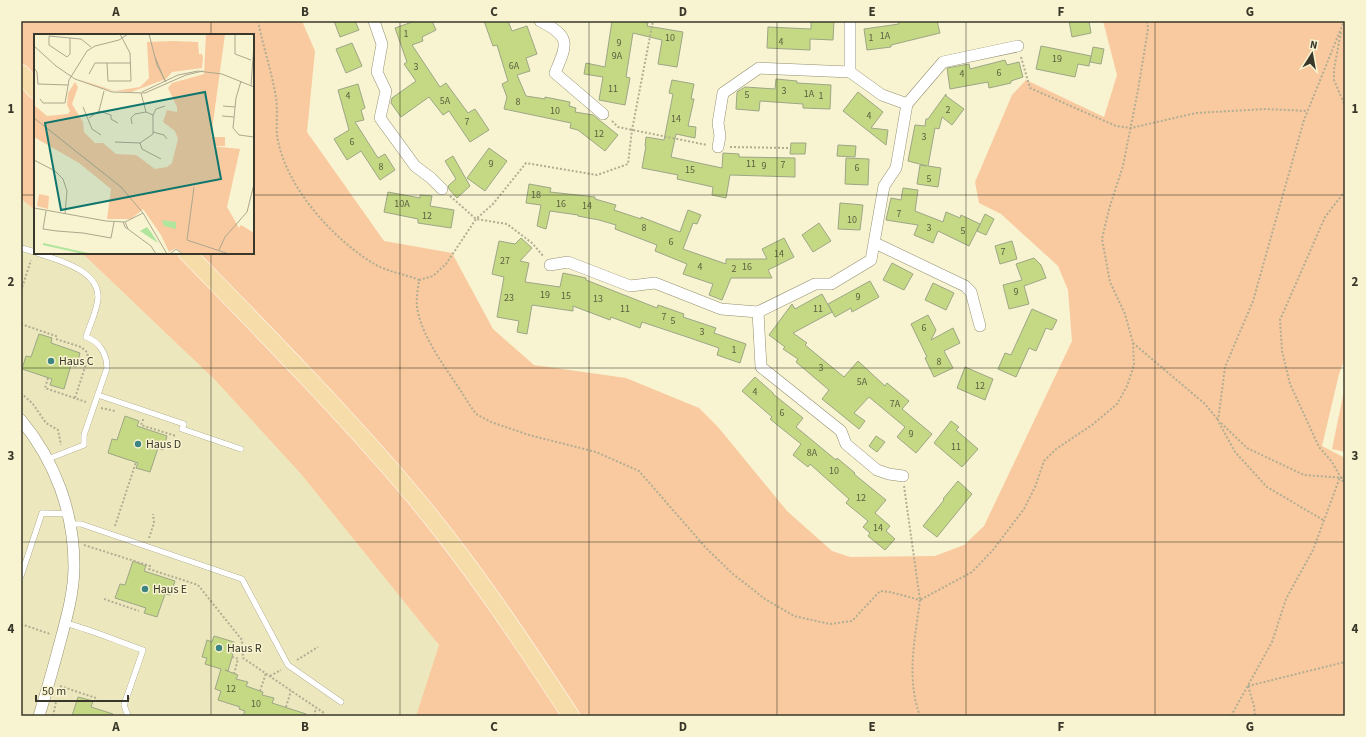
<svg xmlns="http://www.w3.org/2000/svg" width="1366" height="737" viewBox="0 0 1366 737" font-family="'Source Sans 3',sans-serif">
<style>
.built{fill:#ede7bd}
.green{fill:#f9caa0}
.building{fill:#c5d984;stroke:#9da686}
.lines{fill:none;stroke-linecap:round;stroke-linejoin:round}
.lane-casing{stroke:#938f6f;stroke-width:6}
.street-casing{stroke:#938f6f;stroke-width:12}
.primary-casing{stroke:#fff;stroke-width:18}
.path{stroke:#b1ad92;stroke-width:2;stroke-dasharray:2 2;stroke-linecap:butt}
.lane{stroke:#fff;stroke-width:5.5}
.street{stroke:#fff;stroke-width:11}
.primary{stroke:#f6dca9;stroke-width:17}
.grid{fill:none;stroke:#393729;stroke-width:1;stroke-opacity:0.55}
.poi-dot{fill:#3c8583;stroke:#f8f3d0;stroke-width:1.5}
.labels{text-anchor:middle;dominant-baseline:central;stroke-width:3;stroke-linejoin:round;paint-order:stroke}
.number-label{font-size:10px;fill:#5c6040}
.poi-label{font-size:12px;fill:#393729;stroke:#f8f3d0;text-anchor:start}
.inset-river{fill:none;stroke:#afe59d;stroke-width:2}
.inset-road{fill:none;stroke:#aca88d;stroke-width:1}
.view{fill:#0f766e;fill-opacity:0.15;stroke:#0f766e;stroke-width:2}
.inset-edge{fill:none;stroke:#393729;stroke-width:2}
.neatline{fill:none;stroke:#393729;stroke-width:1.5}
.grid-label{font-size:13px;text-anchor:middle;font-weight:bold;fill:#393729}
</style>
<rect width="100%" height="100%" fill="#f8f3d0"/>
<!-- built -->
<path class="built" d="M21 199 35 210V253H82L215 380 301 474 439 645 416 716H21Z"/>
<!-- green -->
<g class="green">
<path d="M21 21H302L315 51 307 132 384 241 452 253 493 329 534 365 626 378 699 408 718 427 787 511 832 551 850 557 935 556 964 545 984 526 1072 341 1068 290 1058 266 1001 214 979 203 975 182 1012 95 1026 80 1104 117 1117 75 1103 21H1345V358L1339 374 1322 446 1345 458V716H416L439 645 301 474 215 380 82 253H253V35H35V210L21 199Z"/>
<path d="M1345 386V452L1332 449Z"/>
</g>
<!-- building -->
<g class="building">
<path d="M334 21H355L359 30 340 37Z"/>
<path d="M415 21H432L436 30 422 37 423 41 412 45 440 87 446 83 468 113 475 109 489 130 470 142 449 111 443 115 429 97 401 117 391 103 392 98 416 81 404 64 407 62 395 28Z"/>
<path d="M484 21H508L512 31 527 26 537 54 526 58 530 71 517 75 526 96 545 99V97L570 102 569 106 576 108 575 112 593 115 618 135 605 151 578 130 570 128 571 123 504 109 507 97 502 84 508 81 497 45 493 46Z"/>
<path d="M612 21H639L648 23 647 26 683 32 677 67 658 64 662 40 633 33 626 77 630 78 625 105 599 100 603 77 584 74 586 63 605 67Z"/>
<path d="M811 21H834L833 40 810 39V50L767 48 768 27 811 29Z"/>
<path d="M898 21H937L940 33 891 45V47L867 50 864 29 899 24Z"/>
<path d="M1069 21H1089L1091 33 1072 37Z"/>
<path d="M352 43 362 66 346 73 336 49Z"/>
<path d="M1041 46 1091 56 1089 66 1078 64 1075 77 1036 69Z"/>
<path d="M1093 47 1104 49 1101 64 1090 62Z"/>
<path d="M1005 60 1007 65 1019 62 1023 77 1011 81V83L989 88 988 82 950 89 947 68 969 64 970 69Z"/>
<path d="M776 79 797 81V83L831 85 830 109 803 108V104L760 101 759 111 736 109 737 92 745 87 775 89Z"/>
<path d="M672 80 694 84 691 99H694L688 126 696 127 695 138 676 134 671 157 722 168 723 153 739 154V157L795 158V177L730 175 726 198 712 195 713 187 677 179 678 175 642 168 646 146H645L646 137 664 140 673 94 669 93Z"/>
<path d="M358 84 365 108 361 110 364 120 355 122 378 158 385 154 395 170 380 180 361 151 347 160 334 139 349 130 338 90Z"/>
<path d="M858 92 883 112 871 128 888 130 886 145 843 111Z"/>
<path d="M946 94V96L964 109 952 125 942 117 939 129 935 128 928 166 941 168 938 187 917 184 920 165 927 166 908 161 915 125 925 126 926 119H928Z"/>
<path d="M791 143H806L805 154H790Z"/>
<path d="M838 145 856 146 855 157 837 156Z"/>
<path d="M489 148 507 161 485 191 467 178Z"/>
<path d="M453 156 470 186 457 198 449 189 448 186 456 179 445 161Z"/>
<path d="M846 158 869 159 868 185 845 184Z"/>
<path d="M529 184 551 188 550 192 595 197V199L616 205 614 210 641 219V217L680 232 688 210 701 215 697 224 693 223 683 249 726 264V259H767L762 249 784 238 794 257 768 270 772 278H731L722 300 709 295 713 284 683 274 687 264 655 251 657 245 615 229 616 225 599 220 578 216V215L550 211 546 229 537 226 541 205 526 203Z"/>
<path d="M903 188 918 190 915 211 943 222 946 212 960 218 961 215 980 224 969 246 938 231 933 243 914 235 918 225 886 220 891 198 901 200Z"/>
<path d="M388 192 420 198V195L432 196 430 206 454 210 451 228 418 223V219L384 212Z"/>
<path d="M840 203 863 205 860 230 838 229Z"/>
<path d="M985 214 994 219 986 235 977 231Z"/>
<path d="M819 223 831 241 813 252 802 235Z"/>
<path d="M521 238 532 248 520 261 529 263 525 282 560 287 563 273 586 278V280L657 308 658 305 684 314 683 317 716 328 714 333 746 344 740 363 717 355 719 348 690 338 642 322 640 328 611 317 610 320 573 306V311L532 305 527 334 517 332 519 321 497 317 504 277 492 274 499 241 515 244Z"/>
<path d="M1012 241 1017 259 1000 264 995 246Z"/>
<path d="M1034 258 1041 265 1046 278 1024 286 1029 304 1009 309 1003 285 1022 280 1016 264Z"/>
<path d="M892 263 913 274 904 290 883 280Z"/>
<path d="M870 281 879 297 852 312 851 308 835 317 828 304Z"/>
<path d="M933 283 954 293 946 310 925 300Z"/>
<path d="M822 294 832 312 793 333 807 343 805 345 844 377 858 361 885 386 887 383 909 401 902 409 932 434 916 453 897 437 905 427 869 397 854 413 865 421 859 429 822 399 829 390 796 362 798 359 783 349 785 347 769 335 792 304 795 309Z"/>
<path d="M1032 309 1057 320 1052 330 1046 328 1036 351 1029 348 1016 377 998 369 1005 353 1011 355Z"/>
<path d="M928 315 936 330 931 340 953 328 960 343 944 351 953 368 934 377 925 358 927 357 911 324Z"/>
<path d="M39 334 52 338 51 343 80 353 76 367 71 365 64 389 50 385 52 379 22 369 26 356 31 357Z"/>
<path d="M965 367 993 379 985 400 957 388Z"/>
<path d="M755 377 773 393V394L803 418 796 427 836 460 837 458 855 473 854 474 886 500 875 513 890 526 886 531 895 539 885 550 868 536 870 533 863 527 868 521 846 503 849 499 810 464 808 467 793 455 801 444 770 419 772 417 742 391Z"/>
<path d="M125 416 139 421 137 426 167 436 163 450 158 448 150 472 136 468 138 463 108 453 112 439 117 440Z"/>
<path d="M951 421 959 427 956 430 978 449 962 467 934 443Z"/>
<path d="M876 436 885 442 877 452 869 446Z"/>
<path d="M958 481 972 494 937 537 923 526 944 500 943 499Z"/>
<path d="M133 561 146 566 144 571 175 581 170 595 165 594 157 617 144 613 146 608 115 598 120 584 125 585Z"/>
<path d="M214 636 234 642 231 653 233 654 228 671 225 670 238 675 236 679 248 682 246 686 263 692 262 695 274 698 272 703 306 714V716H243L245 711 239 709 240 707 218 700 221 691 215 689 221 669 205 664 207 658 202 657 207 640 212 642Z"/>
<path d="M78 697 93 701 91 707 113 714 112 716H72Z"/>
</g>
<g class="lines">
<!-- lane casing -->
<g class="lane-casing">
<g id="lane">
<path d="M21 248 35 252"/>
<path d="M37 253C58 260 99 270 98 298 97 311 90 324 86 337 99 341 107 354 107 368L84 435V445L48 459"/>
<path d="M98 395 184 424 182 429 241 449"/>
<path d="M70 524H81L242 579 288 665 341 702"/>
<path d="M21 576 42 513 68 514"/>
<path d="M65 623C92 630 117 641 143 650L124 705 128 716"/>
</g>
</g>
<!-- street casing -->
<g class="street-casing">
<g id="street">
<path d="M374 21 382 44 377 72 386 91 380 118 415 166 431 178 442 189"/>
<path d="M540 21C572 37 567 44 555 73L603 114"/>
<path d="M850 21V72L882 95 907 104"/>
<path d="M907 104 943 62 1018 46"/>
<path d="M718 147 720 136 718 123 723 93 759 68 850 72"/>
<path d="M875 243 965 286 971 292 980 326"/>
<path d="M550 265 568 262 630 286 655 283 721 309 758 312"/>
<path d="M758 312 815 284H831L871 260 884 186 896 168 907 104"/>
<path d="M758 312 761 367 841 431 846 444 877 470 889 474 903 476"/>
<path d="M21 420C55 461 74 512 74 566 74 593 66 620 59 646 53 669 46 693 39 716"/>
</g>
</g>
<!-- primary casing -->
<g class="primary-casing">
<g id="primary">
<path d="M21 73 35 90"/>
<path d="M187 253C260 328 333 402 401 481 464 554 518 635 571 716"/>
</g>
</g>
<!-- path -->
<g class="path">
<path d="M258 21C263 47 272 72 276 98 278 110 276 123 277 135 284 185 333 240 376 265 389 272 405 274 419 280 418 289 416 299 417 307 422 341 452 375 469 404L476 414 491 422 529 435 596 452 639 471 706 548 733 574 765 599 794 616 830 624 852 621 880 591 890 592 920 600C915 639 906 678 920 716"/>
<path d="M1341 32 1334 69V80L1345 106"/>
<path d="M1021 57 1030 88 1116 126 1131 128 1196 113 1266 109 1307 111"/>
<path d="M612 121 618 127 707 145"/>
<path d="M730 147 789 148"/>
<path d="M1345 191 1325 217 1280 320 1282 351 1290 384 1319 447 1332 462 1345 485"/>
<path d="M450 196 476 219 507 224 532 243 544 257"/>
<path d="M419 280 433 276 446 264 476 219 493 204 526 163 597 175 628 164 632 130 653 21"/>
<path d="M21 291 31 260"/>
<path d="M21 324 56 336V339L81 347 87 352 88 358 75 398"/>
<path d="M1133 343 1205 404 1218 420"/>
<path d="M48 378 45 388 86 402"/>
<path d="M21 393 33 404 46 423 58 430 61 445"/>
<path d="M101 408 115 411"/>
<path d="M142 420H143L141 425 176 436"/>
<path d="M1221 423 1247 448 1304 475 1345 478"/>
<path d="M904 486 920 600 972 572 993 550 1024 509 1035 487 1044 461 1056 449 1092 425 1117 404 1127 386 1134 365 1133 343 1125 314 1110 282 1102 239 1109 209 1123 166 1138 90 1148 29 1147 21"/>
<path d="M1323 520 1267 487 1235 452 1218 421 1225 367 1253 301 1304 120 1344 21"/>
<path d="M115 526 136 462"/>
<path d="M149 538 154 523 153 514"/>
<path d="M84 545 150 566 149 569 198 585 242 640 243 658 324 713 325 716"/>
<path d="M104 599 139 611"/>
<path d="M21 624 50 634"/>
<path d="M232 657 239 659"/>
<path d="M297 660 318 647"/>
<path d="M234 674 238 659"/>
<path d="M270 676 281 670"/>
<path d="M60 686 96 698"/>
<path d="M1248 686 1345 662"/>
<path d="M1248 686 1254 706 1255 716"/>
<path d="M260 691 266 673"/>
<path d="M286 707 291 691"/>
<path d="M53 716 56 702"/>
<path d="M314 716 316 708"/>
<path d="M1231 716 1272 642 1286 599 1313 550 1340 477"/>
</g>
<!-- lane -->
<use href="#lane" class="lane"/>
<!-- street -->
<use href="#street" class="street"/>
<!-- primary -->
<use href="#primary" class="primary"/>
</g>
<!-- grid -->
<path class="grid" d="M211 21V35M400 21V716M589 21V716M777 21V716M966 21V716M1155 21V716M21 195H35M253 195H1345M211 253V716M21 368H1345M21 542H1345"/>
<!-- markers -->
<g class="poi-dot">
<circle cx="51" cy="361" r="4"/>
<circle cx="138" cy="444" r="4"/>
<circle cx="145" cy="589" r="4"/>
<circle cx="219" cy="648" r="4"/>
</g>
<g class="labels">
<!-- number labels -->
<g class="number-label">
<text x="406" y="34">1</text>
<text x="885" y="36">1A</text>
<text x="670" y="38">10</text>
<text x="871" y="38">1</text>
<text x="781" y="42">4</text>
<text x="619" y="43">9</text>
<text x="617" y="56">9A</text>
<text x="1057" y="59">19</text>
<text x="514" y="66">6A</text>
<text x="416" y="67">3</text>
<text x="999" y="73">6</text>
<text x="962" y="74">4</text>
<text x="613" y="89">11</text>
<text x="784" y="91">3</text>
<text x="809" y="94">1A</text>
<text x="747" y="95">5</text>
<text x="348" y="96">4</text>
<text x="821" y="96">1</text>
<text x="445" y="101">5A</text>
<text x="518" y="102">8</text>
<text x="948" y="110">2</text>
<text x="555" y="111">10</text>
<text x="869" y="116">4</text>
<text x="676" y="119">14</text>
<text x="467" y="122">7</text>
<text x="599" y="134">12</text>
<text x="924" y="137">3</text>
<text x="352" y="142">6</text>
<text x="491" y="164">9</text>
<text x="751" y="164">11</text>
<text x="783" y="165">7</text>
<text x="764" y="166">9</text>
<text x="381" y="167">8</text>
<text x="857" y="168">6</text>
<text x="690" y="170">15</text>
<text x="929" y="179">5</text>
<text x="536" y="195">18</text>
<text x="402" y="204">10A</text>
<text x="561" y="204">16</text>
<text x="587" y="206">14</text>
<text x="899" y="214">7</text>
<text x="427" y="216">12</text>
<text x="852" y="220">10</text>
<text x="644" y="228">8</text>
<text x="929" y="228">3</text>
<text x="963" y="231">5</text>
<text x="671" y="242">6</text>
<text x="1003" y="252">7</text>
<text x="779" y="254">14</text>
<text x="505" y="261">27</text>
<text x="700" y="267">4</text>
<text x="747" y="267">16</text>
<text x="734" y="269">2</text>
<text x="1016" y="292">9</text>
<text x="545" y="295">19</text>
<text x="566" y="296">15</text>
<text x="858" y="297">9</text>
<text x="509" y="298">23</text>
<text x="598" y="299">13</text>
<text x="625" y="309">11</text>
<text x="818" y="309">11</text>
<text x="664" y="317">7</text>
<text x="673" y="321">5</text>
<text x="924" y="328">6</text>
<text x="702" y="332">3</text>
<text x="734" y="350">1</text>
<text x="939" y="362">8</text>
<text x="821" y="368">3</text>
<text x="862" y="382">5A</text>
<text x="980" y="386">12</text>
<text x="755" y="392">4</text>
<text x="895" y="404">7A</text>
<text x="782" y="413">6</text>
<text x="911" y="434">9</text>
<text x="956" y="447">11</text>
<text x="812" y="453">8A</text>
<text x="834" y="471">10</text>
<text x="861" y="498">12</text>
<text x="878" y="528">14</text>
<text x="231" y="689">12</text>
<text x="256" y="704">10</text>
</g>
<!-- poi labels -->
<g class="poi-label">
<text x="59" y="361">Haus C</text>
<text x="146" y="444">Haus D</text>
<text x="153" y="589">Haus E</text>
<text x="227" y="648">Haus R</text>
</g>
</g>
<!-- overview -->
<g transform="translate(34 34)">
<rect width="220" height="220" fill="#f8f3d0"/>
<path d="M172 0H191L176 111 177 103H191V112H178L206 115 193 173 205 194 207 191 220 199V220H150L142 214 135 218 127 201 109 175 97 185H73L77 155 45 129 0 103V71L13 82 34 80 36 77 33 71 34 59 41 48 44 53 38 70 49 88 50 98 61 109H69L82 120 102 121 121 135 133 133 138 129 144 105 141 97 129 88 133 76 143 78V73L134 54 138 49 170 40ZM139 7 164 8 165 20H168L169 24 168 34 138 38 132 45 97 58 81 57 70 55 44 45 81 57 106 53 115 44 113 8ZM5 160 15 162 14 175 3 172Z" fill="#f9caa0"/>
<path d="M128 186 142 188V195L130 192ZM113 193 117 198 124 209 106 197Z" fill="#afe59d"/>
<path class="inset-river" d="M9 210 54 220"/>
<path class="inset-road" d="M115 0 123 31 132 48M201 0V20L217 26M36 4V20L33 23 15 11V2L36 4 47 5 57 13M0 12 22 32 41 45 78 58 111 59 152 41 169 37M121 23 131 47M73 29H97M0 34 3 38 4 50 34 51M55 40 61 29H73L74 47H97L96 19 86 0M207 47 202 64 199 94 205 101 220 103M217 52 220 10M108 58 144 41 164 37 188 40 220 53M107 59 112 78 119 81M6 65 9 69H31L35 46 53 17 61 12 85 6 94 0M189 72 201 73M49 73 58 95 67 101M65 77 77 81V85L84 89M119 81 122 75 131 72M188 82 200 83M0 84 87 153 109 179 133 220M55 84 65 77 70 57M98 90 97 84 101 80 112 78M119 98 130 101 133 105M81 108 106 109M106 109 119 100V81M106 109 108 115 127 125M0 126 21 137 29 145 33 157 31 180M160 153 153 206 195 220M0 174 72 187 91 188 94 195M12 177 9 195 23 197 49 199 77 204 80 188M89 188 91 193 117 212 122 220M91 188 109 179M185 216 191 203 213 178 220 150M136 220 142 215 149 220"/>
<path class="view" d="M171 58 187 145 27 176 11 89Z"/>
<rect width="220" height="220" class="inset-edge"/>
</g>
<!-- border -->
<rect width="1366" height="737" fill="none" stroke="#f8f3d0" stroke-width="44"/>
<!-- north arrow -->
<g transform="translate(1312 54) rotate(11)" stroke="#f8f3d0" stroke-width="3" paint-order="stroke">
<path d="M0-3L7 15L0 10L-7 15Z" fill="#393729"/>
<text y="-6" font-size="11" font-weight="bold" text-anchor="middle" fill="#393729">N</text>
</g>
<!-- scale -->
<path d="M36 695v6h92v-6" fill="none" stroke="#393729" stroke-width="2"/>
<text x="42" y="695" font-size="12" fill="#393729" stroke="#f8f3d0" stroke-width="3" paint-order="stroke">50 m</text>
<rect x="22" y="22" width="1322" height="693" class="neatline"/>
<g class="grid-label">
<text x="116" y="16">A</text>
<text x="305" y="16">B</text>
<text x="494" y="16">C</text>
<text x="683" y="16">D</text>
<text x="872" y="16">E</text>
<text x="1061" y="16">F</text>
<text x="1250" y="16">G</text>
<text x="11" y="113">1</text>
<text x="1355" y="113">1</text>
<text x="11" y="286">2</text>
<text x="1355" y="286">2</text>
<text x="11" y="460">3</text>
<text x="1355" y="460">3</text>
<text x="11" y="633">4</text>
<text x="1355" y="633">4</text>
<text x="116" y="731">A</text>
<text x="305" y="731">B</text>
<text x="494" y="731">C</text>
<text x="683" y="731">D</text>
<text x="872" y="731">E</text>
<text x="1061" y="731">F</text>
<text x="1250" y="731">G</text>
</g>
</svg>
